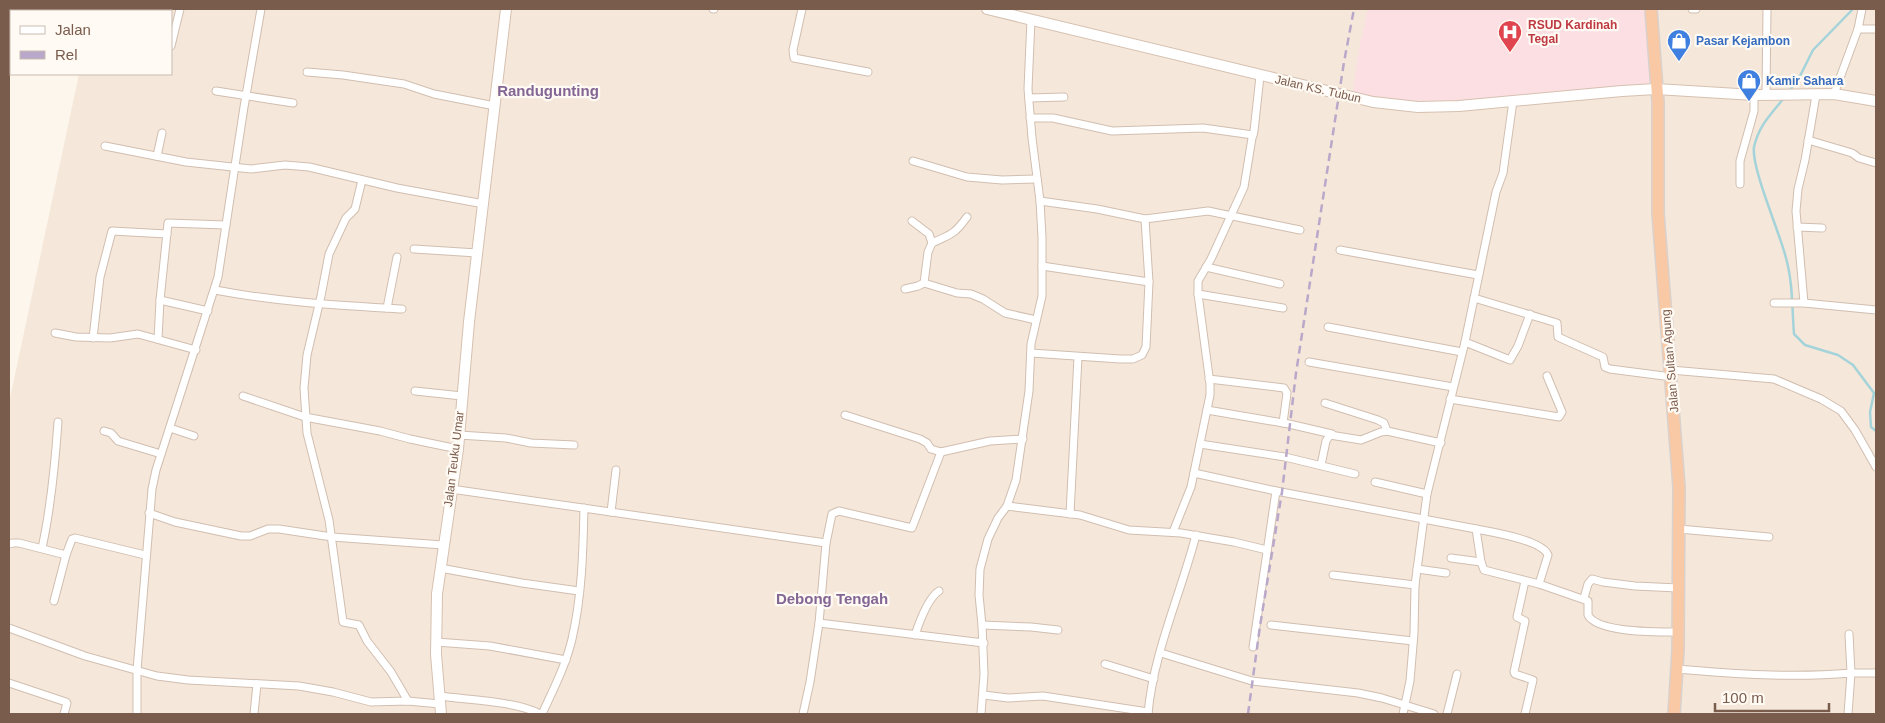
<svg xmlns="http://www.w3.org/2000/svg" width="1885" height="723" viewBox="0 0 1885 723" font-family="Helvetica,sans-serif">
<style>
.residential{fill:#f5e8da}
.medical{fill:#fbdfe3}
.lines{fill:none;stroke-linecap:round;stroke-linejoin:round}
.stream{stroke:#a5d3da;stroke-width:2.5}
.minor-casing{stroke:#d1beb0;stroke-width:9}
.secondary-casing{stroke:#d6c0b0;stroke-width:12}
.trunk-casing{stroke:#dad1cd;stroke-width:14}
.minor{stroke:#fff;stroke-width:7}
.secondary{stroke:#fff;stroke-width:10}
.trunk{stroke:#f9c8a4;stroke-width:11}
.rail{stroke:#b9a8c9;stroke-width:2.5;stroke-dasharray:8 5;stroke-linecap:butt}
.labels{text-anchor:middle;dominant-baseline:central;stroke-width:4.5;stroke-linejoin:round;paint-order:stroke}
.health-label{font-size:12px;font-weight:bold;fill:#be3a42;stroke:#fffaf3;text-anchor:start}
.shop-label{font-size:12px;font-weight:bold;fill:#366cbe;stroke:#fffaf3;text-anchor:start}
.street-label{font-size:12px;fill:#7a5c4d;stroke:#fffaf3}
.quarter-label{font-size:15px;font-weight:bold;fill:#846695;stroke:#fffaf3}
</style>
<rect width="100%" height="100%" fill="#fdf6ec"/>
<!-- residential -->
<path class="residential" d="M93 9H1876V714H9V403L79 74H171V11H93Z"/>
<!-- medical -->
<path class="medical" d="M1368 9H1658L1661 63 1654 89 1424 106 1352 98 1360 43Z"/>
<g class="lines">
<!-- stream -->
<g class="stream">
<path d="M1790 90 1799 78 1813 50 1853 9"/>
<path d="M1783 99C1770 116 1759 125 1754 147 1751 168 1780 233 1786 258 1793 283 1792 309 1794 334L1805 345 1838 355 1853 365 1874 393 1870 412 1871 427 1876 431"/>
</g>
<!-- minor casing -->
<g class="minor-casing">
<g id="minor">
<path d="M713 9H714"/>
<path d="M802 9 793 50 794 58 868 72"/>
<path d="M1692 9H1696"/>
<path d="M1858 29H1876"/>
<path d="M171 46 180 9"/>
<path d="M307 72 343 75 404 84 434 94 495 106"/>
<path d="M216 91 293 103"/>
<path d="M1834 94 1858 29 1862 9"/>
<path d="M1766 95 1767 9"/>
<path d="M1029 98 1064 97"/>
<path d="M1030 118H1053L1112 131 1203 128 1253 135"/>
<path d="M1808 140 1852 153 1859 158 1876 163"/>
<path d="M105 146 186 162 251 169 285 165 309 167 397 188 484 204"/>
<path d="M157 156 162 133"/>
<path d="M913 161 967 177 1002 180 1037 179"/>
<path d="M362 180 355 209 346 218 329 254 321 296 307 355 304 388 307 433 329 520 343 622 359 625 367 641 391 672 408 701"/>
<path d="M1740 184V161L1754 111V95"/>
<path d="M1040 201 1097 209 1145 219 1208 211 1300 230"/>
<path d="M967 217C954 235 951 234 932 243L928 252 924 283 957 293 971 294 983 299 1005 313 1036 320"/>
<path d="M912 221 929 234 932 243"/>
<path d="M1797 227 1822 228"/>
<path d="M414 249 477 253"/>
<path d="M1340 250 1478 275"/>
<path d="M1042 266 1149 282"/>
<path d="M1206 267 1280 284"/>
<path d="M905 289 918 286 924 283"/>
<path d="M215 290C278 302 337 305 402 309"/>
<path d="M1198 294 1283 308"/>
<path d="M1474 298 1557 323 1558 337 1603 357 1605 367 1610 369 1672 377"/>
<path d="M160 300 208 311"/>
<path d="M1774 303H1804L1876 310"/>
<path d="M1804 303 1796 211 1798 189 1805 160 1816 95"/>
<path d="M387 308 397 257"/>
<path d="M1328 327 1462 352"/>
<path d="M55 333 76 337 110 338 138 334 196 350"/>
<path d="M93 338 100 277 112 231 167 234"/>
<path d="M158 339 160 300 168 223 226 225"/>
<path d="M1465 342 1510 360 1518 346 1530 314"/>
<path d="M1031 353 1120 359H1133L1142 355 1146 347 1149 282 1145 219"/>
<path d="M1309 362 1453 387"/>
<path d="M1671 370 1774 379 1821 399 1841 411 1855 430 1876 467"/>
<path d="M1209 379 1284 388 1287 393 1283 423"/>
<path d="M415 391 462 396"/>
<path d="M243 396 305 417 380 431 410 439 458 449"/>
<path d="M1450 399 1559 417 1562 412 1547 376"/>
<path d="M1325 403 1378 420 1384 423 1387 431"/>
<path d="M1207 410 1289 424 1332 434"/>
<path d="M845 415 920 439 927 443 931 449 941 452 990 441 1023 439"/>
<path d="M170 428 194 436"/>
<path d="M104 431 111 433 118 441 161 454"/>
<path d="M459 435 506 438 531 443 574 445"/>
<path d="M1200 444 1285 457 1355 474"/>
<path d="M1321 465 1326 441 1330 435 1361 440 1381 432 1387 431 1441 443"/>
<path d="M1194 473 1276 491 1476 529C1492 532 1542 540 1548 555L1539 584 1588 601V615C1597 633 1659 632 1678 632"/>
<path d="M1375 482 1427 494"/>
<path d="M451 489 826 543 819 623 810 682 803 714"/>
<path d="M1007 506 1080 515 1129 530 1181 533 1234 542 1267 550"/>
<path d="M611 512 616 470"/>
<path d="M149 513 175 522 241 536H250L268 529H279L332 537 443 545"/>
<path d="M1070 514 1078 357"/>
<path d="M1476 529 1481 562 1484 570 1539 584"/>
<path d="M1679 529 1769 537"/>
<path d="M1173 532 1191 487 1210 395V384L1198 294V281L1211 259 1244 187 1252 138 1254 131 1260 76"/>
<path d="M826 543 832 514 839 511 912 528 941 452"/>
<path d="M9 544 13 543H19L66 555 72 539 75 538 145 555"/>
<path d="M42 548C51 507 55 465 58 422"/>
<path d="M1451 558 1481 562"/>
<path d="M440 568 522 583 579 591"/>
<path d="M1417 569 1446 573"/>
<path d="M1333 575 1415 585"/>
<path d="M1525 581 1517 617 1525 621 1514 672 1515 674 1533 680 1525 714"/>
<path d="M1584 598 1588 584 1592 579 1603 582 1635 586 1678 588"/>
<path d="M54 601 66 555"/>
<path d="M819 623 984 643"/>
<path d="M982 625 1031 627 1058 630"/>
<path d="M1271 625 1413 641"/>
<path d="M9 628 85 656 157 676 188 680 299 686 333 692 371 702 408 701 440 704"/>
<path d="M1849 634 1851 673H1876"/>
<path d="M915 635C919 623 928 598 939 591"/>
<path d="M436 642 490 646 566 660"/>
<path d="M1253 647 1276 491"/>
<path d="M1161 653 1252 681 1358 693 1382 698 1434 714"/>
<path d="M1105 664 1154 679"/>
<path d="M1676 669C1735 674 1792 678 1851 673L1848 714"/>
<path d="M9 683 66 702 67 703 64 714"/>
<path d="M984 695 1008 698 1043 696 1148 712"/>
<path d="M440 696C469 700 515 701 540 714"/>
<path d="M137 714V670L152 489 156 470 218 277 244 107 261 9"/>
<path d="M254 714 257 684"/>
<path d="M542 714C553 690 566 665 572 639 582 596 583 552 584 508"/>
<path d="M981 714 984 674 982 625 979 595 980 569 988 539 998 518 1007 506 1016 480 1029 391 1031 344 1042 296V237L1040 201 1032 138 1028 89 1031 19"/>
<path d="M1148 714C1153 654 1181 593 1196 535"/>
<path d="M1403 714 1410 681 1414 633 1415 585 1427 494 1465 342 1496 192 1503 173 1513 101"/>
<path d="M1447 714 1457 674"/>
</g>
</g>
<!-- secondary casing -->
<g class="secondary-casing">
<g id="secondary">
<path d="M987 9 1373 102 1418 107 1459 106 1622 91 1656 89 1754 95 1834 94 1876 101"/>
<path d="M441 714 436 654 437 594 458 449 469 322 506 9"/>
</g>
</g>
<!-- trunk casing -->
<g class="trunk-casing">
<path id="trunk" d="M1651 9 1658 102V213L1679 487 1678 650 1674 714"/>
</g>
<!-- minor -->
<use href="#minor" class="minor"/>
<!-- secondary -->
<use href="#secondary" class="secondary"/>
<!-- trunk -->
<use href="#trunk" class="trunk"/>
<!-- rail -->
<path class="rail" d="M1248 714 1260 626 1282 492 1296 373 1344 62 1354 9"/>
</g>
<!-- icons -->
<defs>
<g id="hospital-pin" transform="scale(1.25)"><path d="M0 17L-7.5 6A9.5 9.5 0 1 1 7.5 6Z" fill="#e0444e" stroke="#fffaf3"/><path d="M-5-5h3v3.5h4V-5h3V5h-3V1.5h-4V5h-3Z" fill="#fff"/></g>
<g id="shop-pin" transform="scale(1.25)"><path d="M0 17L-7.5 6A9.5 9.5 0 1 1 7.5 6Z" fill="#3f7fe0" stroke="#fffaf3"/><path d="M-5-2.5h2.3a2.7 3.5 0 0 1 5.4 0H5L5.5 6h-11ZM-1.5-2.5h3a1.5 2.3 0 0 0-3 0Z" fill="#fff"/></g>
</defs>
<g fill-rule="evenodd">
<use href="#hospital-pin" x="1510" y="32"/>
<use href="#shop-pin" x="1679" y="41"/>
<use href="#shop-pin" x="1749" y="81"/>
</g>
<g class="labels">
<!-- health labels -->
<g class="health-label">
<text x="1528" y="25">RSUD Kardinah<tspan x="1528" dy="14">Tegal</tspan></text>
</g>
<!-- shop labels -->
<g class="shop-label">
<text x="1696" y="41">Pasar Kejambon</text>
<text x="1766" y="81">Kamir Sahara</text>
</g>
<!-- street labels -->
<g class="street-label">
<text transform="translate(1318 89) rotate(13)">Jalan KS. Tubun</text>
<text transform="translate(1670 361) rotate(-95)">Jalan Sultan Agung</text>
<text transform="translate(454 459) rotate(-83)">Jalan Teuku Umar</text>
</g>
<!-- quarter labels -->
<g class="quarter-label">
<text x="548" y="90">Randugunting</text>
<text x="832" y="598">Debong Tengah</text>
</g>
</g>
<!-- border -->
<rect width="1885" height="723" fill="none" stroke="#7a5c4d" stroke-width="20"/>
<!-- legend -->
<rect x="10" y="10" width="162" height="65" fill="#fffaf3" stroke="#cabbb1"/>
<rect x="20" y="26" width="25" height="8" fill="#ffffff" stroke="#cabbb1"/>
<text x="55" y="35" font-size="15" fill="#7a5c4d">Jalan</text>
<rect x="20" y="51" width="25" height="8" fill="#b9a8c9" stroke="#cabbb1"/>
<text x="55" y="60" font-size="15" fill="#7a5c4d">Rel</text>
<!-- scale -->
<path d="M1715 703v8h114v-8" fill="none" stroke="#7a5c4d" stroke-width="2.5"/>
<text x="1722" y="703" font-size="15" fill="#7a5c4d" stroke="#fffaf3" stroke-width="4" paint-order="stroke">100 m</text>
</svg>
